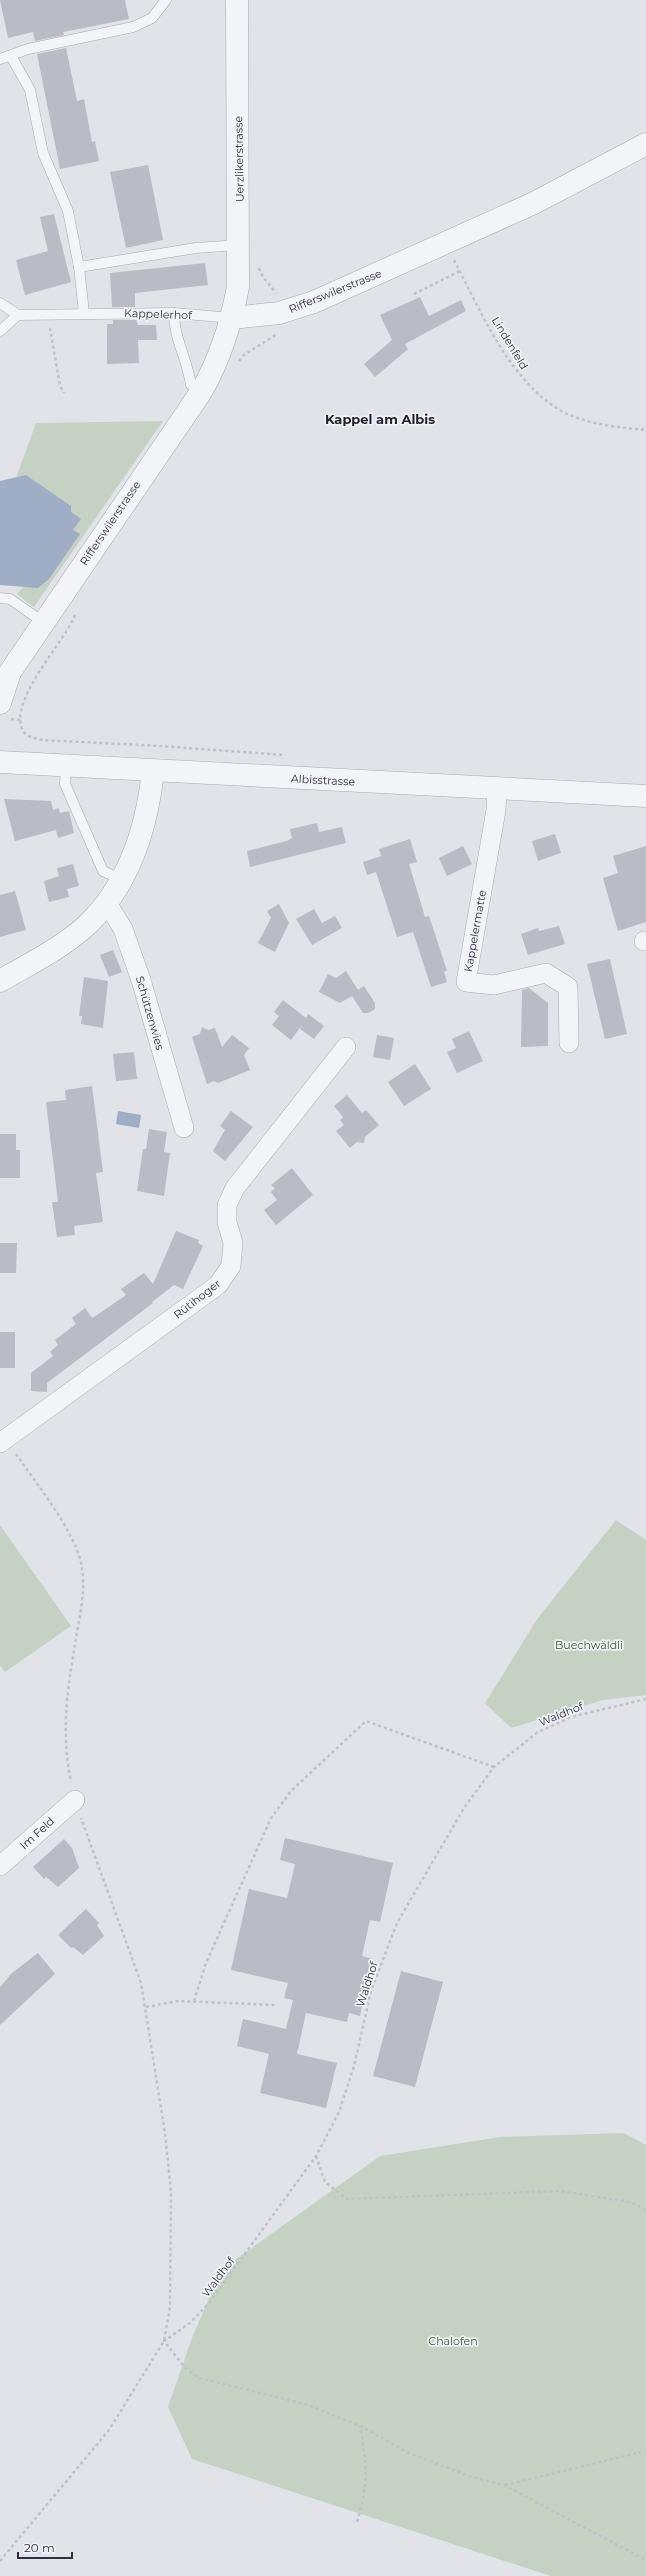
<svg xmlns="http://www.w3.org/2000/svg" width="646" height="2576" viewBox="0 0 646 2576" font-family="Montserrat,sans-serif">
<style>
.green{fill:#c5d2c3}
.water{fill:#9fadc6}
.building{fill:#b9bcc5}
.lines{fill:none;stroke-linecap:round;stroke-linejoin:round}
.service-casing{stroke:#a7a9b2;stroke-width:11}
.minor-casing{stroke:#a7a9b2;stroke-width:20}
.tertiary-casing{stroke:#a7a9b2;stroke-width:23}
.path{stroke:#bfc1c7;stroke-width:2.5;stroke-dasharray:3 3;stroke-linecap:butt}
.service{stroke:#f3f4f7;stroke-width:10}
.minor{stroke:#f3f4f7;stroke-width:19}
.tertiary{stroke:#f3f4f7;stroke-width:22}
.labels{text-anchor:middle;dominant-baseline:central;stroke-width:3.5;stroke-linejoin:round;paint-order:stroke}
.street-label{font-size:11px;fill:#2b2f3f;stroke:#f0f2f6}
.park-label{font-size:11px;fill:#3b5939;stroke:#f0f2f6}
.quarter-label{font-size:13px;font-weight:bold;fill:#1d2130;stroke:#f0f2f6}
</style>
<rect width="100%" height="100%" fill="#e1e3e8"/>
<!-- green -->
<g class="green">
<path d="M163 421 34 607 17 594 72 532 16 478 36 423Z"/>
<path d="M616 1520 646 1540V1695L603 1700 511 1728 485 1703 538 1618Z"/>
<path d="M0 1525 71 1626 5 1672 0 1665Z"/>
<path d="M624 2133 646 2145V2576H551L192 2459 168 2407 192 2338 221 2270 380 2156 500 2137Z"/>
</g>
<!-- water -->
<g class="water">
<path d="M26 475 71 506V512L81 519 73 530 80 534 49 579 38 588 0 585V481Z"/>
<path d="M118 1111 141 1115 139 1128 116 1124Z"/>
</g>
<!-- building -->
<g class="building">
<path d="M0 0H125L129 19 63 32 64 35 35 41 33 32 8 38Z"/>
<path d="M66 48 77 101 84 99 92 142 95 141 99 161 60 169 37 54Z"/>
<path d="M148 165 163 240 126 248 110 172Z"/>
<path d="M54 214 71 282 25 295 16 260 48 251 40 217Z"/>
<path d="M205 263 208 285 135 293V307H112L110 273Z"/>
<path d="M420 297 429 316 461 300 466 311 405 344 408 349 375 377 364 364 392 340 380 315Z"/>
<path d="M113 320H136L138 325H156L157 340H138L139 363 107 364V324H113Z"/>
<path d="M4 799 51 801 53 810 59 808 60 813 69 811 74 833 58 838 56 830 15 841Z"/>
<path d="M317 823 319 832 342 827 346 843 250 867 247 851 287 841 292 838 290 829Z"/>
<path d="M555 834 561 853 538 861 532 841Z"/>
<path d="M410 839 417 862 409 864 425 917 429 916 447 971H444L447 982 431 987 413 932 397 937 376 872 367 875 363 862 381 856 379 849Z"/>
<path d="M463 846 472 864 447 876 439 858Z"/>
<path d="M646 846V922L618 931 603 878 618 873 613 856Z"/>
<path d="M73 864 79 886 67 889 69 897 49 902 44 881 59 876 57 868Z"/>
<path d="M15 891 26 930 0 937V895Z"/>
<path d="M279 904 289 923 275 952 258 943 271 918 267 911Z"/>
<path d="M314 909 322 923 335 916 342 928 312 945 296 919Z"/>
<path d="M559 926 565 944 528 955 521 934 538 928 539 931Z"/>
<path d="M113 950 122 972 109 977 100 955Z"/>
<path d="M610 959 627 1034 605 1039 587 964Z"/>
<path d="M346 971 358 990 364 986 375 1003V1009L368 1013H363L352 996 340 1003 319 992 328 974 336 978Z"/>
<path d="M84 977 108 981 103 1028 81 1024 82 1016H79Z"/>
<path d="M529 988 548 1003V1046L521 1047 522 990Z"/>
<path d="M283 1000 306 1018 308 1014 324 1026 314 1039 300 1029 302 1025 291 1040 272 1025 279 1016 274 1012Z"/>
<path d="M202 1027 208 1030 215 1028 222 1047 232 1035 249 1048 244 1055 250 1070 218 1083 214 1081 207 1084 192 1037 200 1034Z"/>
<path d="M469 1031 483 1061 457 1073 447 1052 456 1048 452 1039Z"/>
<path d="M377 1035 394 1038 390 1060 373 1057Z"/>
<path d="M134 1052 137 1079 116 1081 113 1054Z"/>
<path d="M415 1064 431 1089 404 1106 388 1082Z"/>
<path d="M92 1086 103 1172 96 1173 103 1222 74 1226 75 1235 57 1237 52 1202H58L46 1102 66 1100 65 1090Z"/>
<path d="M347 1095 362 1113 366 1110 379 1125 365 1137 364 1143 357 1142 350 1148 336 1131 344 1125 340 1120 343 1117 334 1106Z"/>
<path d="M231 1111 253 1127 225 1161 213 1151 225 1130 220 1126Z"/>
<path d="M149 1129 167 1132 164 1152 170 1153 164 1196 137 1191 143 1149H146Z"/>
<path d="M0 1134H16V1150H20V1178H0Z"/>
<path d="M292 1168 313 1195 276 1225 264 1210 277 1200 271 1192 275 1188 271 1185Z"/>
<path d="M176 1231 199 1240 198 1243 203 1246 183 1289 174 1285 152 1302 153 1303 47 1383V1392L31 1391V1373L53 1356 50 1352 58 1345 55 1340 76 1324 72 1318 85 1308 92 1318 103 1311 126 1295 121 1289 144 1273 153 1284Z"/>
<path d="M0 1243H17L16 1273H0Z"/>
<rect x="0" y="1332" width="15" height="36"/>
<path d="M285 1838 393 1863 380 1922 370 1920 362 1956 372 1959 360 2016 349 2013 347 2022 306 2013 297 2054 337 2063 326 2108 260 2093 269 2054 237 2046 243 2019 286 2029 293 2000 284 1998 288 1983 231 1970 249 1889 287 1898 295 1864 280 1860Z"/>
<path d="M64 1839 72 1848 79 1868 58 1887 46 1877 44 1879 33 1867Z"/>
<path d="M86 1909 99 1923 97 1925 104 1936 83 1955 73 1947 71 1948 58 1935Z"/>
<path d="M38 1953 55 1974 0 2025V1987L12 1973Z"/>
<path d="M401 1971 443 1982 415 2087 373 2076Z"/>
</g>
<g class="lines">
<!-- service casing -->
<g class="service-casing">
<g id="service">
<path d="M11 56 30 90 43 153 68 211 79 267 84 313"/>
<path d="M0 59 28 49 133 27 152 18 166 0"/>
<path d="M79 267 196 248 239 245"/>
<path d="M0 303 18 315"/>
<path d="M174 313C174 339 187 358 191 385L201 392"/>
<path d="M0 331 18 315 174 313 232 318"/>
<path d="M0 598 10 599 43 622"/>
<path d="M66 765 65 784 103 871 120 879"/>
</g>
</g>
<!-- minor casing -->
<g class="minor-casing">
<g id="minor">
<path d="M497 789 496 810 466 982 494 985 546 973 568 987 569 1043"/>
<path d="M107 903 123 929 141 980 184 1128"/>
<path d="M644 941H646"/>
<path d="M0 1443 218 1285 231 1266 233 1243 227 1222V1205L235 1188 346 1047"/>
<path d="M0 1866 75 1800"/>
</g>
</g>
<!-- tertiary casing -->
<g class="tertiary-casing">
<g id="tertiary">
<path d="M232 318 279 313 314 302 534 203 646 144"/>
<path d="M0 703 10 672 201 392C220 359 231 324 238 287L237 0"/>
<path d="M0 762 646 796"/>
<path d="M0 981C29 964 62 948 87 925 129 885 147 827 153 771"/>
</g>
</g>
<!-- path -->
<g class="path">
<path d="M454 260C480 310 507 375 555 407 581 424 615 427 646 430"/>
<path d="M259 268 263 277 276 293"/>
<path d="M414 294 460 271"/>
<path d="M50 328 60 386 64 393"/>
<path d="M239 361 244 355 277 334"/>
<path d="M75 615C64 643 10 698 22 729 25 737 35 738 43 740L160 746 284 755"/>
<path d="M11 719 20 720"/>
<path d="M16 1454C36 1483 74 1530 81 1563 87 1589 79 1618 75 1644 67 1690 61 1735 71 1782"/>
<path d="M646 1699 571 1717 538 1732 494 1767 464 1808 397 1923 371 1991 354 2066 339 2112 316 2156 209 2303 190 2323 164 2341 185 2368 199 2378 305 2404 360 2426 409 2453 472 2477 504 2485 646 2560"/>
<path d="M194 2001 206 1963 271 1818 291 1791 366 1721 494 1767"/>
<path d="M146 2007 178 2001 276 2005"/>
<path d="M316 2156 325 2182 347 2199 560 2191 630 2202 646 2210"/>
<path d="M505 2485 646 2451"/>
<path d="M357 2522C369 2481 367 2467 360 2426"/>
<path d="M0 2561 109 2430 164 2341 170 2307 171 2192 165 2133 141 1983 81 1818"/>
</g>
<!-- service -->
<use href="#service" class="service"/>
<!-- minor -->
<use href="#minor" class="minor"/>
<!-- tertiary -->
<use href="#tertiary" class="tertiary"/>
</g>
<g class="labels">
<!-- street labels -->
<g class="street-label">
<text transform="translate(239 159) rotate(-91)">Uerzlikerstrasse</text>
<text transform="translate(335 291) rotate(-22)">Rifferswilerstrasse</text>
<text transform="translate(158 314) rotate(2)">Kappelerhof</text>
<text transform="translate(510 343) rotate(59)">Lindenfeld</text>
<text transform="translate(110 523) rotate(-56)">Rifferswilerstrasse</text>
<text transform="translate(323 780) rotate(3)">Albisstrasse</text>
<text transform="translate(475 931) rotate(-80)">Kappelermatte</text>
<text transform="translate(150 1013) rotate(74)">Schützenwies</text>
<text transform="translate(197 1299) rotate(-38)">Rütihoger</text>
<text transform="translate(561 1714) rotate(-22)">Waldhof</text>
<text transform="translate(37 1833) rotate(-42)">Im Feld</text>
<text transform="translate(367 1984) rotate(-72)">Waldhof</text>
<text transform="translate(218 2277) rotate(-53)">Waldhof</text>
</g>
<!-- park labels -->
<g class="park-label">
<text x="589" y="1645">Buechwäldli</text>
<text x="453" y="2341">Chalofen</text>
</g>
<!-- quarter labels -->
<g class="quarter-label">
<text x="380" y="419">Kappel am Albis</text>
</g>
</g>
<!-- scale -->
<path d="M18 2552v6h54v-6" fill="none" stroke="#2b2f3f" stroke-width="2"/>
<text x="24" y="2552" font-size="12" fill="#2b2f3f" stroke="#f0f2f6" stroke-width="3" paint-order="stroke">20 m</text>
</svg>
